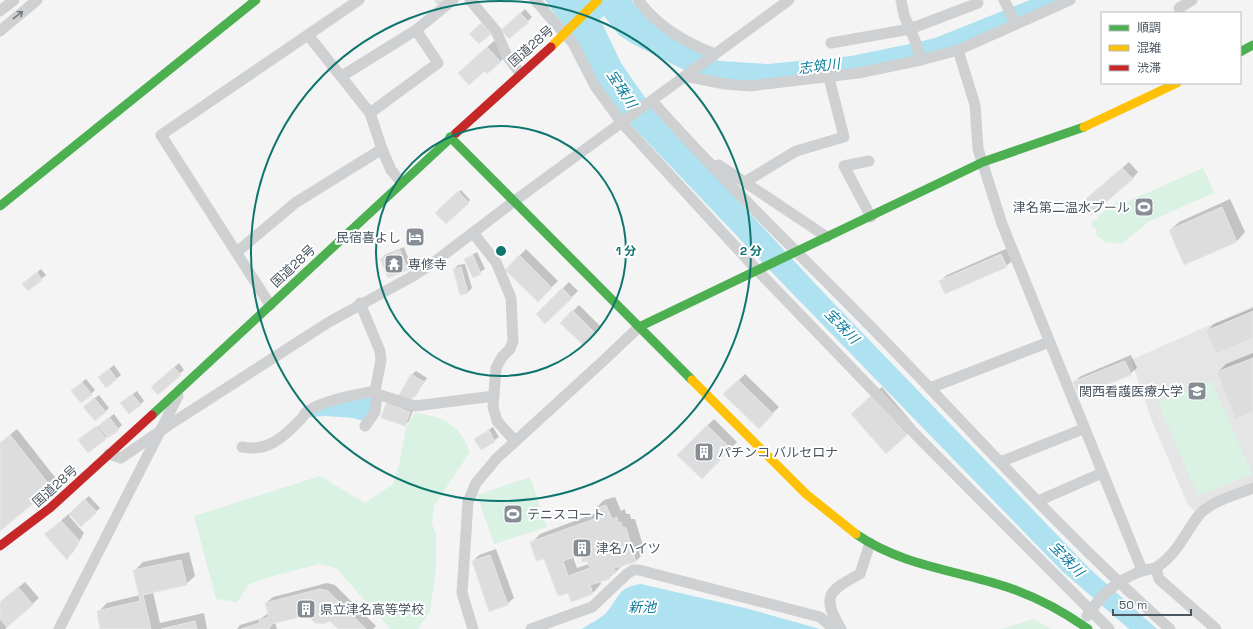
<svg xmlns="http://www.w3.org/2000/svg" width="1253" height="629" viewBox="0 0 1253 629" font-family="'Space Grotesk','Noto Sans JP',sans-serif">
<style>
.education{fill:#e6e5e6}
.green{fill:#d9f2e3}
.water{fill:#aee2f0}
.shadow{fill:#0003;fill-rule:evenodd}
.building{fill:#ddddde;stroke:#e5e6e7;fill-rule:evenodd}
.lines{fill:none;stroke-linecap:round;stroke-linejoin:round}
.street{stroke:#ced0d2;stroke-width:11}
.fast{stroke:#4caf50;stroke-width:9}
.slow{stroke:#ffc107;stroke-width:9}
.jam{stroke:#c62828;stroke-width:9}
.oneway{stroke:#727b83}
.ring{fill:none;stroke:#0f766e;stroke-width:2}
.labels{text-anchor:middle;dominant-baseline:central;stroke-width:4;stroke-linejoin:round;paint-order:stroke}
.street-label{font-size:13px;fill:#4a5661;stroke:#fff}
.poi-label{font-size:13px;fill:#4a5661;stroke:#fff;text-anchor:start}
.water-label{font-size:14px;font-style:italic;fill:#0c7c9b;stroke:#fff}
.centre{fill:#0f766e;stroke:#fff;stroke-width:2}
.ring-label{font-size:12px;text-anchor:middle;font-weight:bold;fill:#0f766e;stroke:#fff;stroke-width:4;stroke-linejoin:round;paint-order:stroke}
</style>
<rect width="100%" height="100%" fill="#f4f4f4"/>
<!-- education -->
<path class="education" d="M1253 306V483L1217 497 1195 511 1188 505 1152 421 1131 360Z"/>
<!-- green -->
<g class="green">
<path d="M1203 168 1214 193 1150 221 1121 244 1105 242 1098 237 1095 233 1097 231 1096 228 1093 229 1092 221 1098 219 1097 216C1103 214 1111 204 1122 199L1124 203Z"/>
<path d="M1212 381 1252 474 1198 496 1158 403Z"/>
<path d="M415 413C443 416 459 424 470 452L434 506 432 523 436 535V570L430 611 418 629H390L336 568 319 564 270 577 249 584 237 602 216 599 194 516 320 476 365 503 393 484 400 461 406 427Z"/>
<path d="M530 477 547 527 494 544 477 495Z"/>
<path d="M1033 619 1051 629H1002Z"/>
</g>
<!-- water -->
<g class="water">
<path d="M545 0H631L638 9 705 56 720 61 768 64 851 56 914 43 935 38 1030 0H1064L956 47 826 76 728 82 686 71 631 43 619 35 604 16 599 20 603 25 621 63 653 109 823 292 1089 568 1157 629H1129L1062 571 753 253 622 115 600 88 576 43Z"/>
<path d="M368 397 372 398 373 406 363 421 353 418 326 416 308 417V415L329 406Z"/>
<path d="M641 584 745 608 820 629H582C589 624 600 619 606 613 621 596 616 588 641 584Z"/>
</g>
<!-- shadow -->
<g class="shadow">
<path d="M525 9 532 17 528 21 506 26Z"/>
<path d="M494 41 506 55 500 62 466 66Z"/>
<path d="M1129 162 1138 172 1132 179 1089 197Z"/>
<path d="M461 190 470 200 446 223 436 213Z"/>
<path d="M1230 199 1245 232 1237 241 1185 264 1170 230 1179 222Z"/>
<path d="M404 247 411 265 407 269 381 259 385 255Z"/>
<path d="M1008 248 1013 260 1006 266 940 281 947 275Z"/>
<path d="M526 249 558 281 538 301 506 270Z"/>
<path d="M477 252 485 269 473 277 465 259Z"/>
<path d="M465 264 472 288 468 292 460 294 454 269 458 265Z"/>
<path d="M41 269 46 275 28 289V280Z"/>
<path d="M569 282 578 291 545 323 537 314Z"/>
<path d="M579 305 601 327 584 345 561 323Z"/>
<path d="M1253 308V337L1207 331 1214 324Z"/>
<path d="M1253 353V411L1218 372 1226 364Z"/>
<path d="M1131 355 1137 368 1130 374 1074 382 1081 376Z"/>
<path d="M179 363 184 370 158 393 157 383Z"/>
<path d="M114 365 121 375 106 387 99 377Z"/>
<path d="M416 371 427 378 415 395 411 375Z"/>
<path d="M745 374 779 407 759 427 725 394Z"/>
<path d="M86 379 95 390 91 394 76 387Z"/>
<path d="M882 387 915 426 886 452 861 405Z"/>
<path d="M137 391 144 401 140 405 126 399Z"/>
<path d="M99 395 109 408 105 412 88 403Z"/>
<path d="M391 400 414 408 409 421 405 425 387 404Z"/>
<path d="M114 414 122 425 118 429 105 438 79 440Z"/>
<path d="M714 419 737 442 702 477 679 454Z"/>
<path d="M493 427 499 437 481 449 475 439Z"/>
<path d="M17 429 58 481 0 529V443Z"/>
<path d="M89 496 100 508 81 526 70 514 69 516 84 533 73 552 67 558 46 534Z"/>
<path d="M615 497 621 511 625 509 626 514H630L631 519H635L645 552 636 561 623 565 609 578 600 581 601 584 593 593 571 601 568 592 544 557 531 543 540 534 596 513 595 509 604 500ZM585 552 586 554 582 558 588 560 589 564 577 568 573 557Z"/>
<path d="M496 549 514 598 507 604 473 561 479 555Z"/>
<path d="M189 552 195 576 186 584 153 592 160 623 204 613 207 629H101L98 612 107 603 140 595 134 571 143 562Z"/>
<path d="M25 582 39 598 5 629H0V602Z"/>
<path d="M327 583 335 585 376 626 373 629H339L330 620 307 613 275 622 277 629H237L240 625 260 619 269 613 266 603 273 597Z"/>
</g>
<!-- building -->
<g class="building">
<path d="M434 0H445L438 5Z"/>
<path d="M520 13 529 22 509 39 501 30Z"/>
<path d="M481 23 491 34 479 44 469 34Z"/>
<path d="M487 47 501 62 487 74 485 71 469 85 458 73Z"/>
<path d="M1122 168 1133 179 1091 215 1081 203Z"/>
<path d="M458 191 469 203 446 224 435 213Z"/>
<path d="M1222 207 1237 242 1184 265 1169 230Z"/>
<path d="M400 250 408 270 388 278 380 259Z"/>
<path d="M1001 254 1007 267 945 294 939 281Z"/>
<path d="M473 255 481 274 473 278 464 259Z"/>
<path d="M519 255 552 288 538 302 505 270Z"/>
<path d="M461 267 468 293 460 295 453 269Z"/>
<path d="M37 272 42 280 28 291 22 284Z"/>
<path d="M562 288 572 298 545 324 536 314Z"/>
<path d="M572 310 596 334 584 346 560 323Z"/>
<path d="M1253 311V338L1216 354 1206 331Z"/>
<path d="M1253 358V412L1235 419 1217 372Z"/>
<path d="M1125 361 1131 375 1079 396 1073 382Z"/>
<path d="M174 367 181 375 158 395 151 387Z"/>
<path d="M109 369 117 379 106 388 98 377Z"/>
<path d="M411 374 424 382 415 397 414 396 410 401 398 397Z"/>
<path d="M738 380 773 414 759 429 723 394Z"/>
<path d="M82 382 92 395 81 403 71 391Z"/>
<path d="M132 394 141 405 129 414 120 403Z"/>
<path d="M872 395 907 435 886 454 851 414Z"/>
<path d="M94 398 106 412 95 421 83 407Z"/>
<path d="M386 403 410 412 405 426 381 418Z"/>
<path d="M109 417 119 430 108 438 98 426Z"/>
<path d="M707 425 731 449 702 479 677 455Z"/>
<path d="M96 426 106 439 88 453 78 440Z"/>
<path d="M489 430 495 442 481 450 474 439Z"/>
<path d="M10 435 52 488 0 531V443Z"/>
<path d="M84 499 97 512 81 527 69 514Z"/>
<path d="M606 505 612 519 617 517 618 523 621 522 622 527 626 528 636 562 614 568 616 573 609 575 610 579 590 585 593 594 571 602 568 593 558 596 544 559 536 561 530 542 597 518 594 509ZM585 553 586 556 581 558 582 562 587 561 590 568 568 576 563 561Z"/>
<path d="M61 521 79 540 67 560 44 534Z"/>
<path d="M490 555 508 605 489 612 472 561Z"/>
<path d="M181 560 187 585 143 595 151 629H100L97 611 140 601 133 570Z"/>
<path d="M18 587 33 605 7 627 0 619V602Z"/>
<path d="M320 589 328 591 366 629H338L330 621 323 624 315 623 307 615 272 624 269 629H241L260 623 259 620 269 617 265 603Z"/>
<path d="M195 621 197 629H161Z"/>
</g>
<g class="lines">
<!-- street -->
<g class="street">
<path d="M470 0 496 31 507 56 520 73"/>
<path d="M535 0 573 43 595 86 622 123 757 270 917 436 1109 629"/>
<path d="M638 0C657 26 686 43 715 54"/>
<path d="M901 0 904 15 916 43 921 60"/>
<path d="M1004 0 1016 24"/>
<path d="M1179 8 1192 0"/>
<path d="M0 11 14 0"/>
<path d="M0 31 37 0"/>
<path d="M308 35 370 113 382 149 391 170 401 182"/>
<path d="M831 43 910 29 978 3"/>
<path d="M958 50 975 105 978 149 1002 224 1142 570"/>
<path d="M342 76 416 30 453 0"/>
<path d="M685 76 725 84 750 86 858 73 921 60 958 50 1070 0"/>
<path d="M652 101C724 182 802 256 877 333 974 433 1066 537 1170 629"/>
<path d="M370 113 438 63 416 30"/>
<path d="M869 161 844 166 871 217"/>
<path d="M716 166 719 165 827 237"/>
<path d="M745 182 796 151 844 137 829 78"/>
<path d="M473 233 496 262 511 298 513 341 510 349 502 357 496 368 493 407 497 421 515 441"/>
<path d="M237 252 295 203 382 149"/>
<path d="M270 305 161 135 359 0"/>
<path d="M930 388 1049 342"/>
<path d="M375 391 377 394 415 406 494 396"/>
<path d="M365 426 375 412 377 394"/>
<path d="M242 447C267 452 283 438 300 420 303 418 304 413 308 411 324 400 355 395 375 391L381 360 380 351 360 303"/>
<path d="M109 454 121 458 169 425 329 322 415 275 433 263 513 202 789 0"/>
<path d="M1000 462 1083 429"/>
<path d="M1038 501 1102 473"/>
<path d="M1156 568 1159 579 1216 629"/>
<path d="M1087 616C1102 594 1115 582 1139 572 1145 569 1152 570 1157 567 1178 553 1184 534 1199 515 1211 501 1236 495 1253 488"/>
<path d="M59 629 178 396"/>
<path d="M473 629 462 593 468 502 476 483 497 458 602 362 639 327"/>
<path d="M531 629 592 607 627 574 633 570H639L820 617 834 629"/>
<path d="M841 629C821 596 828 591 860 574L870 543"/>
</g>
<!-- fast -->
<g class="fast">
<path d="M1240 52 1253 45"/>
<path d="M450 137 692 380"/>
<path d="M0 206 256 0"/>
<path d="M639 327 983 162 1084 127"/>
<path d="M152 415 456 133"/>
<path d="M856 534C902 566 956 570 1007 587 1037 597 1063 611 1088 629"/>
</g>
<!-- slow -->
<g class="slow">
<path d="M551 47 598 0"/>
<path d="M1084 127 1177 83"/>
<path d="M692 380 806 494 856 534"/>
</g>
<!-- jam -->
<g class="jam">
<path d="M456 133 551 47"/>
<path d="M0 546 50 508 152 415"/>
</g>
</g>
<!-- one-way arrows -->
<defs><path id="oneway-shaft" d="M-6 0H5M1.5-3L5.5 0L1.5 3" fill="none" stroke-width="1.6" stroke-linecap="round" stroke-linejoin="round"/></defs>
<use class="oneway" href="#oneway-shaft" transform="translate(18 15) rotate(-38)"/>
<!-- distance rings -->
<g class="ring">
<circle cx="501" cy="251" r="125"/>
<circle cx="501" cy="251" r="250"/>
</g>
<!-- icons -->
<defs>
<g id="stadium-square" transform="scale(1)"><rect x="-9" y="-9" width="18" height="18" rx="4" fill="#868d94" stroke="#fff"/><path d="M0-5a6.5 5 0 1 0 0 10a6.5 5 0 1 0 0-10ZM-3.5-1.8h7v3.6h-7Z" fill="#fff"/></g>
<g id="hotel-square" transform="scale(1)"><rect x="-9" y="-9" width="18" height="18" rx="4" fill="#868d94" stroke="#fff"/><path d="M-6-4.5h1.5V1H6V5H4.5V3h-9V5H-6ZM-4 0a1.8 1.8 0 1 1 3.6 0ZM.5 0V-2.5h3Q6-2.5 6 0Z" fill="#fff"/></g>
<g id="temple-square" transform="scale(1)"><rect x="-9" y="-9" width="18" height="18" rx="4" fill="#868d94" stroke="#fff"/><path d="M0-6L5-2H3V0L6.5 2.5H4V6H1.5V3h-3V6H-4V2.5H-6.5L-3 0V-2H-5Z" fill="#fff"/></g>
<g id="university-square" transform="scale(1)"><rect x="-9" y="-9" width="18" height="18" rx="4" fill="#868d94" stroke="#fff"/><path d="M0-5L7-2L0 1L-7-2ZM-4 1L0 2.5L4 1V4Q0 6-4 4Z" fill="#fff"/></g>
<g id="building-square" transform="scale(1)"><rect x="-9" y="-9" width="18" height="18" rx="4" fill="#868d94" stroke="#fff"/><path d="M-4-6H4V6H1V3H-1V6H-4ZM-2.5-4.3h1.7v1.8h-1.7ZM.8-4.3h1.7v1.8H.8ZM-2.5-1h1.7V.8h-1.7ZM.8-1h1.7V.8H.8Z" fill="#fff"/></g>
</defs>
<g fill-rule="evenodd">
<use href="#stadium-square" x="1144" y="207"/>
<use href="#hotel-square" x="415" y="237"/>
<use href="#temple-square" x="394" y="264"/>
<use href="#university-square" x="1197" y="391"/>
<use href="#building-square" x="704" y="452"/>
<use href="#stadium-square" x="513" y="514"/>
<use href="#building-square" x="582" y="548"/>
<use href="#building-square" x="306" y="609"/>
</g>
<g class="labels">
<!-- street labels -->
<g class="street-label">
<text transform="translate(531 46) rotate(-41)">国道28号</text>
<text transform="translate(293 266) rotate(-43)">国道28号</text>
<text transform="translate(55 486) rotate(-42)">国道28号</text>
</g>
<!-- poi labels -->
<g class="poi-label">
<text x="1130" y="207" text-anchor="end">津名第二温水プール</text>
<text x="401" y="237" text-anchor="end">民宿喜よし</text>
<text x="408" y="264">専修寺</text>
<text x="1183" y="391" text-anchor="end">関西看護医療大学</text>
<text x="718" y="452">パチンコ バルセロナ</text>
<text x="527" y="514">テニスコート</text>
<text x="596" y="548">津名ハイツ</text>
<text x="320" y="609">県立津名高等学校</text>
</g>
<!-- water labels -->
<g class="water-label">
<text transform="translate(819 66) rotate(-7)">志筑川</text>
<text transform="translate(622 89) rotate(57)">宝珠川</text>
<text transform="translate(842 326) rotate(46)">宝珠川</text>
<text transform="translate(1067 559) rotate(46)">宝珠川</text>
<text x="642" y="607">新池</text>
</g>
</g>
<circle cx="501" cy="251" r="6" class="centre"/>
<g class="ring-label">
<text x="626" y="255">1 分</text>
<text x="751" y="255">2 分</text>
</g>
<!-- legend -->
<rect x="1101" y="12" width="140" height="72" fill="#ffffff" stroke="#b7bbc0"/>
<rect x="1109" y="25" width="20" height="6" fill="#4caf50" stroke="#b7bbc0"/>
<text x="1137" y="32" font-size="12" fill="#4a5661">順調</text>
<rect x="1109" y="45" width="20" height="6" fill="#ffc107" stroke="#b7bbc0"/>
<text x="1137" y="52" font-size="12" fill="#4a5661">混雑</text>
<rect x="1109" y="65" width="20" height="6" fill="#c62828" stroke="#b7bbc0"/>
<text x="1137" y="72" font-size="12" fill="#4a5661">渋滞</text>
<!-- scale -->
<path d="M1113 609v6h78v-6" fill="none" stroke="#4a5661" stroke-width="2"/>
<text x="1119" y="609" font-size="12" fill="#4a5661" stroke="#ffffff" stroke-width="3" paint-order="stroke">50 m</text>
</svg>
